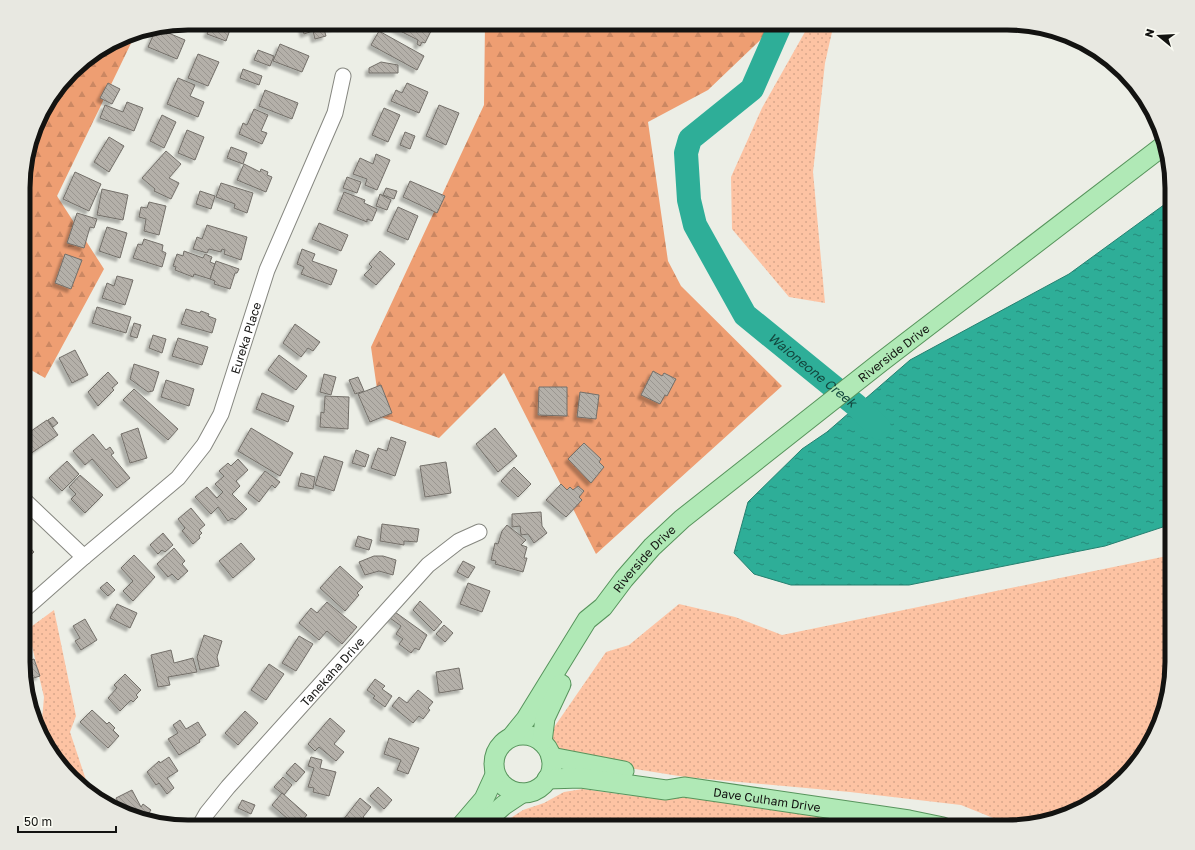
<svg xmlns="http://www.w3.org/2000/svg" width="1195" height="850" viewBox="0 0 1195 850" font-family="'Golos Text',sans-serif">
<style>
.grass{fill:url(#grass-dots)}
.forest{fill:url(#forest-firs)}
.water{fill:url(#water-ripples);stroke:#268070}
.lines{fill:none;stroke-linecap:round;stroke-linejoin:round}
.river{stroke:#2eae98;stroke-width:24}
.building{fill:url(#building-back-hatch);stroke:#736f69;filter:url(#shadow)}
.minor-casing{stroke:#868780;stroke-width:17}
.major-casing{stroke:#57945c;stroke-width:21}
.minor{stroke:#fff;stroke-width:15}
.major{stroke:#b0e9b6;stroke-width:19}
.labels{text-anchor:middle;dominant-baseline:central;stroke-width:4;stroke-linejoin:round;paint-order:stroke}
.street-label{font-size:12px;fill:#131311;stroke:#fafbf3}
.water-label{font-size:13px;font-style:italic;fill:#13473e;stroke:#fafbf3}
.rim{fill:none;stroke:#131311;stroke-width:5}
</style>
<defs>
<pattern id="grass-dots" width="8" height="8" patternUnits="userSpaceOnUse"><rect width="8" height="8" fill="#fdc3a3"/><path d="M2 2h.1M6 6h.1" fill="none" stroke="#d8a78b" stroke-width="1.8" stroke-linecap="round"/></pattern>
<pattern id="forest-firs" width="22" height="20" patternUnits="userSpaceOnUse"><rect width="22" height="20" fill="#ee9e72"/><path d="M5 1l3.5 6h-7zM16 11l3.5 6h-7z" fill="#cb8762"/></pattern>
<pattern id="water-ripples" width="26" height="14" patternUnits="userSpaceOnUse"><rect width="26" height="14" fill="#2eae98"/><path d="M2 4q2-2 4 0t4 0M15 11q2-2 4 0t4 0" fill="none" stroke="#268c7b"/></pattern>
<pattern id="building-back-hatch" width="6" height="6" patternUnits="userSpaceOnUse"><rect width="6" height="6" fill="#b4b0a9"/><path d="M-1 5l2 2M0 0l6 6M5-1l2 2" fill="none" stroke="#9a9690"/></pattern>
<filter id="shadow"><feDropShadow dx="-3.5" dy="3.5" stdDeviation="1" flood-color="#0004"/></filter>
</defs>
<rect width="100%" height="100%" fill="#eceee6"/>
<!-- grass -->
<g class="grass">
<path d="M810 23H834L825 63 813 172 825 303 789 297 732 229 731 177 762 108Z"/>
<path d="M1172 555V673L1163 715 1138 763 1080 810 1013 826 961 805 850 792 685 777 579 760 554 750 548 736 606 652 629 645 679 604 735 617 782 635Z"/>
<path d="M54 610 76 716 70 732 91 795 45 744 41 732 44 697 28 629Z"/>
<path d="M583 789 633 796 657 793 898 818 952 827H497L523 810 544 803 564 792Z"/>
</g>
<!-- forest -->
<g class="forest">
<path d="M485 23H778L708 90 648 122 668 261 681 286 782 386 596 554 504 373 439 438 381 417 371 347 484 105Z"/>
<path d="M136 33 57 196 104 269 45 378 24 366V167L40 115 79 64 125 35Z"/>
</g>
<!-- water -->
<path class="water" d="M1172 199V524L1105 546 909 585H791L754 574 734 553 748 502 802 449 827 432 910 360 1069 274Z"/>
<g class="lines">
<!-- river -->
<path class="river" id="s1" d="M781 23 752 89 690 139 686 153 689 200 695 225 745 315 857 406 879 428"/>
</g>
<!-- building -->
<g class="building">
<path d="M215 23H236L235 25 232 24 226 41 207 34 210 27 213 28Z"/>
<path d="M301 23H334L335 27 324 29 326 36 315 39 313 31 304 34Z"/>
<path d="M339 23H352V24L340 27Z"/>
<path d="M392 23H435L425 43 422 42 420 46 417 44 418 40 390 26Z"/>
<path d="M156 29H159L185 40 177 59 148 47Z"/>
<path d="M379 31 424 56 417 70 371 45Z"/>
<path d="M280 44 309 56 302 72 273 61Z"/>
<path d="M258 50 274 56 270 66 254 60Z"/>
<path d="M198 54 219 62 208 86 188 78Z"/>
<path d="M381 62 398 65V73H369V68Z"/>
<path d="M243 69 262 76 259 85 240 78Z"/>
<path d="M178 78 195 85 190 96 204 102 198 117 167 104Z"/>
<path d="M108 83 120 89 112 104 100 98Z"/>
<path d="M407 83 428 92 419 113 391 101 396 90 402 93Z"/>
<path d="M265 90 298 103 292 119 259 106Z"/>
<path d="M127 102 143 108 134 131 100 118 105 105 123 112Z"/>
<path d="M439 105 459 113 446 145 426 136Z"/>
<path d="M384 108 400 115 388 142 372 135Z"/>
<path d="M254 109 268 115 261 131 267 133 262 144 239 134 243 123 247 125Z"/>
<path d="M162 115 176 122 164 148 150 141Z"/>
<path d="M187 130 204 137 195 160 178 153Z"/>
<path d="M405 132 415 136 410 149 400 145Z"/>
<path d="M109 137 124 146 109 172 94 162Z"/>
<path d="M231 147 247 153 243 164 227 158Z"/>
<path d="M166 151 181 164 169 178 179 183 171 199 154 191 155 189 142 178Z"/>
<path d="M376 154 390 160 377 190 365 185 367 179 353 174 360 158 373 164Z"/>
<path d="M244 164 260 172 261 169 268 172 267 175 272 177 266 192 237 180Z"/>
<path d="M75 172 101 184 89 211 63 199Z"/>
<path d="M347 177 361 182 357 193 343 188Z"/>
<path d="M410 181 445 196 437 213 403 197Z"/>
<path d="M221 183 253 193 247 213 234 208 235 204 216 197Z"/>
<path d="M386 188 397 191 394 199 383 195Z"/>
<path d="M102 189 128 195 123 220 97 215Z"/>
<path d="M200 191 215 196 211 209 196 204Z"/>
<path d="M344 192 365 200 364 203 377 209 372 221 367 219V222L337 210Z"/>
<path d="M380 194 391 200 387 210 376 206Z"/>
<path d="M149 202 166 206 159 235 144 231 146 219 139 217 141 207 147 208Z"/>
<path d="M398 207 418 216 408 240 387 231Z"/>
<path d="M77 213 97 219 94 228 90 227 84 248 67 243Z"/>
<path d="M319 223 348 235 341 251 312 239Z"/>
<path d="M207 225 247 237 241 260 224 254 225 250 222 249 221 252 209 249 207 253 193 249 197 237 202 239Z"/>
<path d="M107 227 127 233 120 258 99 251Z"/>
<path d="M144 239 163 245 162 251 166 253 162 267 133 258 138 244 142 245Z"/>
<path d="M302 249 315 254 312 261 337 270 331 285 301 274 304 267 297 264Z"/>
<path d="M184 251 203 258 205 254 212 257 210 262 215 264 210 279 194 274 193 277 175 270 176 267 173 266 177 254 183 256Z"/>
<path d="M380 251 395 264 376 285 364 275 372 267 369 264Z"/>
<path d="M65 254 82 260 71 289 55 283Z"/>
<path d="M216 261 239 269 237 273H235L230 289 214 284 215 281 210 279Z"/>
<path d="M117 276 133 280 125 305 102 298 107 283 114 286Z"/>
<path d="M97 307 131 317 126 333 92 323Z"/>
<path d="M186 309 200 313 201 311 209 314 208 316 216 319 212 333 181 324Z"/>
<path d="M134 323 141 325 137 338 130 336Z"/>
<path d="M295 324 320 342 313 351 308 348 301 357 283 343Z"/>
<path d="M153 335 166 339 162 353 149 348Z"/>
<path d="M178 338 208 347 202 365 172 356Z"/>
<path d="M75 350 88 375 72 383 59 358Z"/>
<path d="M279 355 307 376 296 390 268 370Z"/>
<path d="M134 364 159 372 153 391 148 392 130 379Z"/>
<path d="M653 371 662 376 664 373 676 379 667 396 665 395 660 404 641 395Z"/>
<path d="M108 372 118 383 112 388 114 390 98 406 88 392Z"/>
<path d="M324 374 336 377 331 395 320 392Z"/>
<path d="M358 377 364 391 355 394 349 380Z"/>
<path d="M166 380 194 389 189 406 161 397Z"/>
<path d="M381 385 392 413 370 422 358 394Z"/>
<path d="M539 387H567V416L538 415Z"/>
<path d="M134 389 178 429 168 440 123 400Z"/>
<path d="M580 392 599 395 596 419 577 417Z"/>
<path d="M262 393 294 406 288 422 256 409Z"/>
<path d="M325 396 349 397 348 429 320 427 321 412 324 413Z"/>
<path d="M53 417 58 423 53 427 48 420Z"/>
<path d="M47 420 58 435 30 454 24 446V436Z"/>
<path d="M138 428 147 458 130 463 121 434Z"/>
<path d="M251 428 293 453 280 476 238 451Z"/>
<path d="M495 428 517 456 498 472 476 444Z"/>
<path d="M93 434 106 450 110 447 114 453 111 455 130 478 117 488 92 459 85 465 73 451Z"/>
<path d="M391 437 406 442 395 476 371 468 378 448 387 451Z"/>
<path d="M584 443 601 459 599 462 604 467 591 483 568 459Z"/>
<path d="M356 450 369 455 365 467 352 463Z"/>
<path d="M324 456 343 462 334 491 315 485Z"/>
<path d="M238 459 248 470 236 481 240 486 232 494 247 509 235 520 232 518 228 521 218 507 211 514 195 497 207 487 217 498 223 492 215 484 224 476 219 471 228 463 231 466Z"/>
<path d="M67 461 79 474 62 491 49 478Z"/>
<path d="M446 462 451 493 425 497 420 466Z"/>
<path d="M514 467 531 484 518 497 501 481Z"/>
<path d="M265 471 280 482 275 488 272 485 259 502 248 493Z"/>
<path d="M301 473 315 477 313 489 298 486Z"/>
<path d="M80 475 103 495 85 513 71 499 76 494 69 487Z"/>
<path d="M561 484 567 490 570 487 573 490 578 486 584 491 579 497 582 500 566 517 546 500Z"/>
<path d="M191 508 205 525 199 530 202 533 199 536 200 538 193 544 182 531 185 528 178 519Z"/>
<path d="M541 512 542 526 547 533 534 543 528 534 521 535 520 526 512 527V514Z"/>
<path d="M382 524 419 529 417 542 404 541V545L380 541Z"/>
<path d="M507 525 526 540 521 545 527 547 524 558H527L523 572 495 564 496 561 491 560 495 543 498 544 502 531Z"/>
<path d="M163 533 173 545 165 552 162 550 158 554 150 545Z"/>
<path d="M358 536 372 540 369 550 355 546Z"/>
<path d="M24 541 34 552 24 561Z"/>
<path d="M241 543 255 559 233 578 219 561Z"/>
<path d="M174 548 185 561 182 564 188 571 178 580 172 574 168 577 157 564Z"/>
<path d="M134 555 155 577 133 601 123 591 133 581 121 568Z"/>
<path d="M374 556H383L396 560 393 575 379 571 365 575 359 562Z"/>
<path d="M463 561 475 567 468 578 457 572Z"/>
<path d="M340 566 363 587 357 593 359 595 345 611 320 588Z"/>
<path d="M107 582 115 590 108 596 100 588Z"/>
<path d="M468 583 490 591 482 612 460 604Z"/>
<path d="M420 601 442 622 434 631 413 610Z"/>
<path d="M327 602 357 627 342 644 327 631 319 640 299 623 311 608 317 613Z"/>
<path d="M117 604 137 613 130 628 110 618Z"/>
<path d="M395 612 427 635 419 650 415 648 411 653 399 644 403 639 396 634 401 626 390 618Z"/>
<path d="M85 619 97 640 81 650 75 641 80 638 73 626Z"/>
<path d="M444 625 453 633 445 642 436 634Z"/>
<path d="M204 635 222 641 217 657 219 666 200 670 197 657Z"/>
<path d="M299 636 313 644 296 671 282 663Z"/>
<path d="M171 650 174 663 193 658 197 672 168 677 170 685 158 687 151 655Z"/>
<path d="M34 659 40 676 24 681V663Z"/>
<path d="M269 664 284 674 266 700 251 690Z"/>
<path d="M459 668 463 689 439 693 436 672Z"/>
<path d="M125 674 141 690 136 695 138 697 133 702 131 700 120 711 108 698 117 688 114 685Z"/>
<path d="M375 679 385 686 382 689 392 696 385 707 373 698 375 696 367 690Z"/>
<path d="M418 690 433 702 428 708 430 710 423 719 419 716 413 723 392 706 399 697 407 703Z"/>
<path d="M92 710 107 724 109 722 115 728 113 730 119 736 108 748 80 722Z"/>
<path d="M245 711 258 723 238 745 225 733Z"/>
<path d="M330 718 345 731 334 744 344 752 336 761 319 747 315 751 308 744Z"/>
<path d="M180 720 186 729 198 722 206 735 199 740 200 742 179 755 168 739 178 733 173 725Z"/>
<path d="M389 738 419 748 408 774 397 770 401 760 384 754Z"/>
<path d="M169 757 178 771 167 778 174 788 167 794 159 783 156 785 147 772 159 761 160 763Z"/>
<path d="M311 757 322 760 320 768 336 772 329 796 313 792 314 788 308 787 314 768 308 766Z"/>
<path d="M295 763 305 772 296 782 286 773Z"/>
<path d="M283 777 292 785 284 795 274 787Z"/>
<path d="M378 787 392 800 384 809 370 796Z"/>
<path d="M132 790 141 807 143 804 151 810 144 820 135 818 123 812 116 798Z"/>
<path d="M282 793 307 815 302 821 305 824 303 827H297L272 805Z"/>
<path d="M360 798 371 807 363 817 374 827H352L343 820Z"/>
<path d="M242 800 255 805 251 814 238 808Z"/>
<path d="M254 819 270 827H251Z"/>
</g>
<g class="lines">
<!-- minor casing -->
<g class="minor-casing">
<g id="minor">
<path d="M24 500 84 557 24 610"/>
<path id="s2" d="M84 557 178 478 204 445 221 414 267 270 335 113 343 76"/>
<path id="s3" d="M199 827 207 813 228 787 428 565 459 541 479 532"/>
</g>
</g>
<!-- major casing -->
<g class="major-casing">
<g id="major">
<circle cx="523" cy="764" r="29"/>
<path id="s4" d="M513 735 526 719 587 620 603 607 624 579 652 547 682 519 881 362 1163 146"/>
<path d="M542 742 545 718 561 684"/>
<path d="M551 757 624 771"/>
<path id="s5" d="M547 779 581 778 666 790 684 787 909 820 943 827"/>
<path d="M460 827 484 799 495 775"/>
<path d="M479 827 504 805 522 793"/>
</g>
</g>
<!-- minor -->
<use href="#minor" class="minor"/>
<!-- major -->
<use href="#major" class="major"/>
</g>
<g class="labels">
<!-- street labels -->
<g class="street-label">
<text stroke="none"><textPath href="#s2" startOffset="280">Eureka Place</textPath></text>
<text stroke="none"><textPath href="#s4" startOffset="545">Riverside Drive</textPath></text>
<text stroke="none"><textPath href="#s4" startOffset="221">Riverside Drive</textPath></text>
<text stroke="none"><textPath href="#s3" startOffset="205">Tanekaha Drive</textPath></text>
<text stroke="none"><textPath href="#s5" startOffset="222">Dave Culham Drive</textPath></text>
</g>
<!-- water labels -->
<g class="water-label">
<text stroke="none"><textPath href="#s1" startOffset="429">Waioneone Creek</textPath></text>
</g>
</g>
<!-- crop -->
<path d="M0 0H1195V850H0ZM188 30H1007A158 158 0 0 1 1165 188V662A158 158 0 0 1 1007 820H188A158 158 0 0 1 30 662V188A158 158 0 0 1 188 30Z" fill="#e8e8e1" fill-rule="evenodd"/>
<path class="rim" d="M188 30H1007A158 158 0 0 1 1165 188V662A158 158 0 0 1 1007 820H188A158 158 0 0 1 30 662V188A158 158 0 0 1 188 30Z"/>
<!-- north arrow -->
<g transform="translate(1159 36) rotate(288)" stroke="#fafbf3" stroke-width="3" paint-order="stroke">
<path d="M0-3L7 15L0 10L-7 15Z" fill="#131311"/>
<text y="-6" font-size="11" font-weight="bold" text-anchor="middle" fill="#131311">N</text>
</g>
<!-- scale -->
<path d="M18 826v6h98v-6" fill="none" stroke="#131311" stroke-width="2"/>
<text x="24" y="826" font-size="12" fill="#131311" stroke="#fafbf3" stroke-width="3" paint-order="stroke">50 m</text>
</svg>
